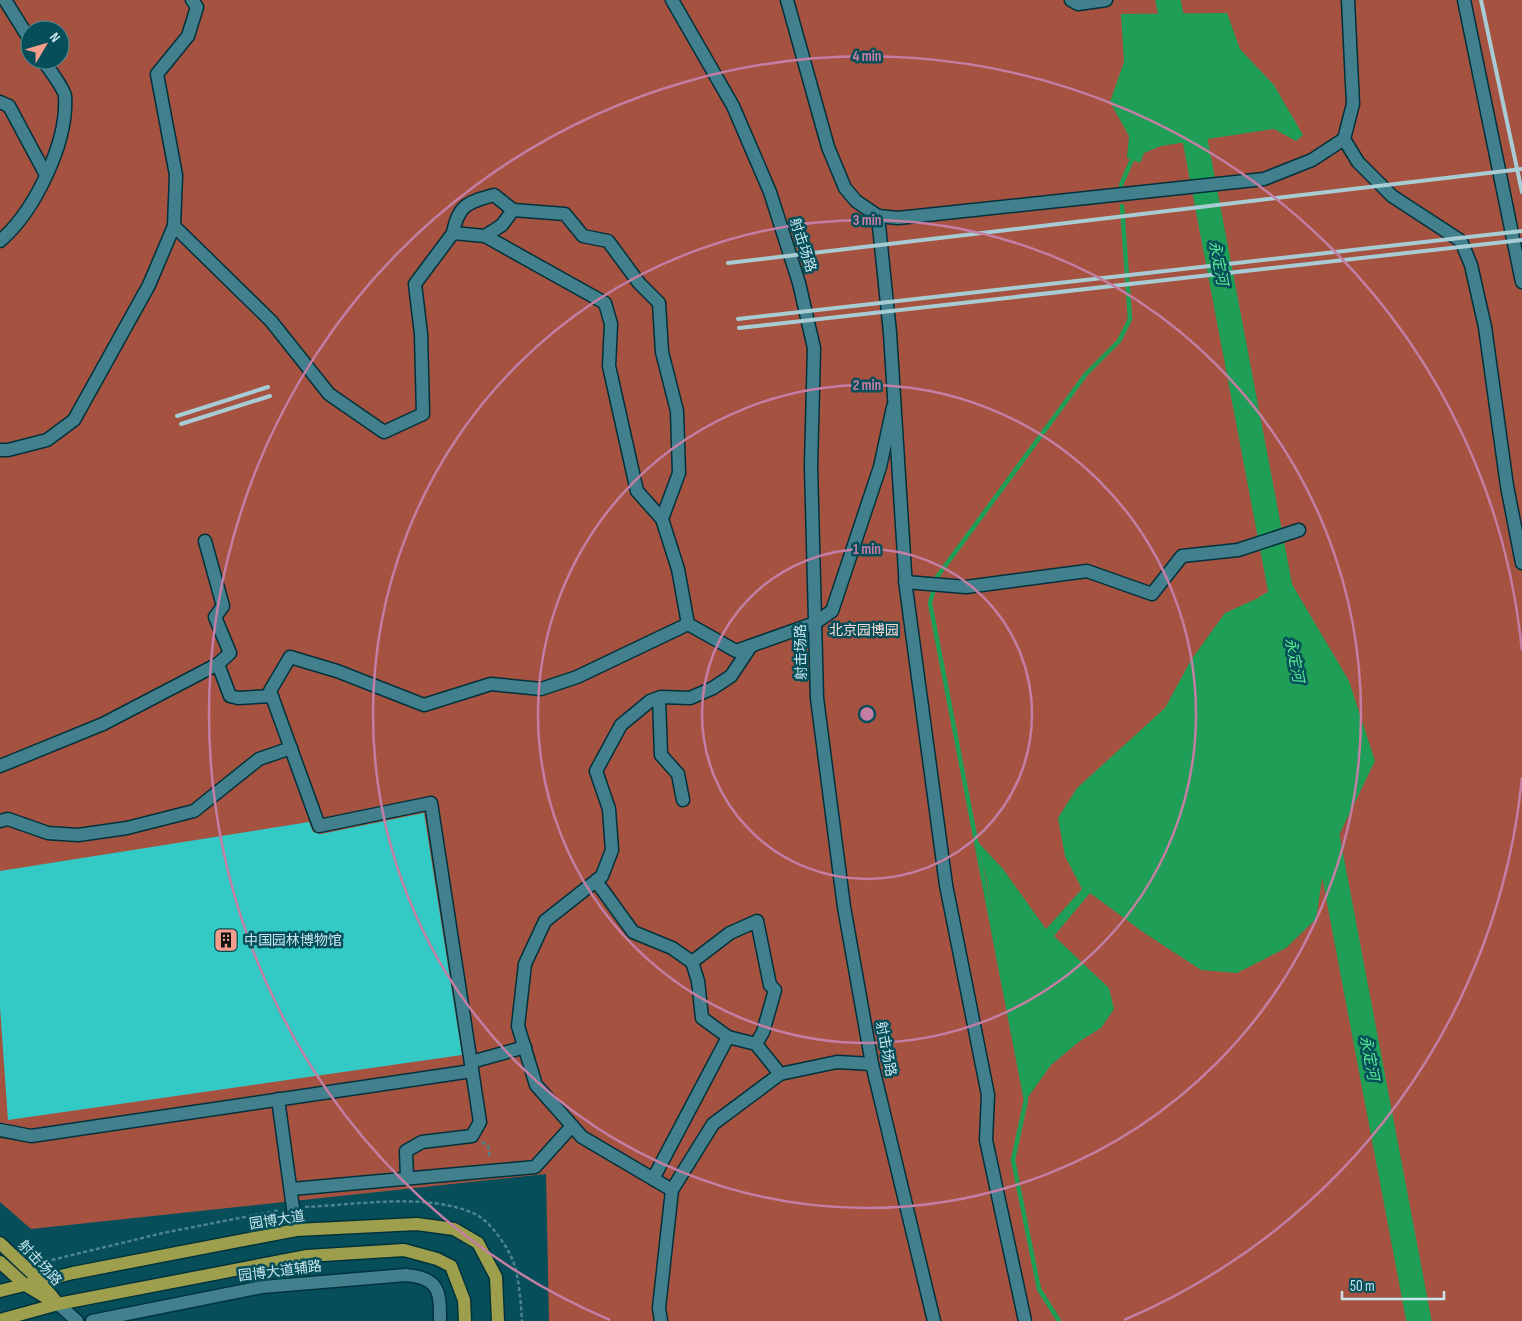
<svg xmlns="http://www.w3.org/2000/svg" width="1522" height="1321" viewBox="0 0 1522 1321" font-family="'Sofia Sans Condensed','Noto Sans SC',sans-serif">
<style>
.green{fill:#a65241;fill-rule:evenodd}
.water{fill:#1e9e56}
.lines{fill:none;stroke-linecap:round;stroke-linejoin:round}
.stream{stroke:#1e9e56;stroke-width:4.5}
.river{stroke:#1e9e56;stroke-width:25}
.building{fill:#33cac6}
.minor-casing{stroke:#00323b;stroke-width:15}
.major-casing{stroke:#00323b;stroke-width:15}
.path{stroke:#4b848e;stroke-width:2.5;stroke-dasharray:4 2.5;stroke-linecap:butt}
.minor{stroke:#43808d;stroke-width:12}
.major{stroke:#9e9f4c;stroke-width:12}
.rail{stroke:#a7ccd4;stroke-width:4}
.ring{fill:none;stroke:#c47ea4;stroke-width:2.5}
.labels{text-anchor:middle;dominant-baseline:central;stroke-width:5;stroke-linejoin:round;paint-order:stroke}
.street-label{font-size:14px;fill:#c7e5ec;stroke:#064f5a}
.park-label{font-size:14px;fill:#fbdcd5;stroke:#064f5a}
.poi-label{font-size:14px;fill:#c7e5ec;stroke:#064f5a;text-anchor:start}
.water-label{font-size:15px;font-style:italic;fill:#58eb8f;stroke:#064f5a}
.centre{fill:#c47ea4;stroke:#064f5a;stroke-width:2.5}
.ring-label{font-size:15px;text-anchor:middle;font-weight:bold;fill:#c47ea4;stroke:#064f5a;stroke-width:5;stroke-linejoin:round;paint-order:stroke}
</style>
<rect width="100%" height="100%" fill="#064f5a"/>
<!-- green -->
<path class="green" d="M0 0H1522V1321H549L546 1174 31 1229 0 1202ZM30 30H60V60H30Z"/>
<!-- water -->
<g class="water">
<path d="M1227 13 1240 49 1274 85 1303 135 1296 141 1274 129 1161 146 1144 153 1140 163 1127 158 1129 136 1110 102 1124 62 1121 14Z"/>
<path d="M1289 579 1349 681 1375 761 1324 866 1316 919 1286 948 1237 973 1201 970 1143 932 1090 893 1054 936 1109 988 1114 1009 1101 1028 1080 1041 1051 1065 1026 1100 1006 1001 986 877 977 841 1003 869 1046 929 1082 889 1065 856 1058 818 1077 788 1165 708 1191 660 1225 613 1256 599Z"/>
</g>
<g class="lines">
<!-- stream -->
<g class="stream">
<path d="M1121 185 1134 155"/>
<path d="M1059 1321 1039 1289 1013 1160 1026 1100 930 603 937 577 1086 374 1119 341 1130 319 1122 206"/>
</g>
<!-- river -->
<g class="river">
<path d="M1168 0 1177 47"/>
<path d="M1189 108 1286 619"/>
<path d="M1324 820 1419 1321"/>
</g>
</g>
<!-- building -->
<path class="building" d="M424 813 462 1055 8 1120 0 1008V871L309 822 313 832 321 834Z"/>
<g class="lines">
<!-- minor casing -->
<g class="minor-casing">
<g id="minor">
<path d="M5 0 30 40"/>
<path d="M672 0 733 106 770 192 799 283 814 348 811 466 817 698 844 907 872 1064 934 1321"/>
<path d="M787 0 828 147 845 188 856 201 878 216 890 333 906 588 946 885 988 1095 986 1140 1025 1321"/>
<path d="M1071 0 1078 4 1106 0"/>
<path d="M1348 0 1353 104 1344 139 1358 162 1392 196 1461 241 1471 265 1485 327 1507 486 1522 563"/>
<path d="M1464 0 1522 282"/>
<path d="M0 102 9 106 46 175"/>
<path d="M878 216 898 218 1264 179 1312 160 1344 139"/>
<path d="M174 226 271 321 329 394 384 432 423 414 421 334 415 284 453 233 485 236 605 303 611 324 609 366 637 491 662 519 678 569 688 624"/>
<path d="M453 233C458 205 468 202 494 195L513 210 565 214 583 236 608 241 639 283 659 303 662 352 677 411 679 473 662 519"/>
<path d="M485 236 502 225 513 210"/>
<path d="M0 241C35 211 68 142 65 96 64 88 48 68 43 60"/>
<path d="M0 450H8L47 440 74 420 149 285 174 226 176 175 157 74 188 36 197 7 192 0"/>
<path d="M205 541 223 606 215 617 230 653 218 664 230 696 238 698 272 696"/>
<path d="M905 582 966 587 1087 571 1152 594 1182 556 1238 550 1299 530"/>
<path d="M659 698 661 755 678 774 683 800"/>
<path d="M0 766 103 724 218 664"/>
<path d="M0 821 8 819 48 833 78 835 127 828 194 811 259 759 291 748"/>
<path d="M596 881 633 932 672 948 692 962 698 981 702 1018 728 1037"/>
<path d="M692 962 730 933 757 921 770 985 775 990 763 1032 756 1044"/>
<path d="M471 1062 525 1047"/>
<path d="M278 1099 296 1230"/>
<path d="M0 1130 31 1136 472 1071"/>
<path d="M407 1178 406 1151 422 1142 472 1136 480 1122 431 803 319 826 270 691 290 657 337 671 424 705 491 684 541 689 577 677 688 624 736 651 815 623 832 611 880 467 893 407"/>
<path d="M653 1179 728 1037 756 1044 780 1074"/>
<path d="M292 1189 535 1167 572 1126"/>
<path d="M672 1190 582 1137 536 1085 518 1026 525 964 545 921 602 876 612 850 609 809 596 771 621 725 650 701 661 697 690 698 713 688 731 676 751 646"/>
<path d="M58 1304 77 1321"/>
<path d="M92 1321 262 1287 406 1275C440 1278 440 1292 440 1321"/>
<path d="M661 1321 659 1308 672 1190 713 1124 780 1074 837 1062 872 1064"/>
</g>
</g>
<!-- major casing -->
<g class="major-casing">
<g id="major">
<path d="M0 1243 39 1280 58 1304"/>
<path d="M0 1262 24 1284 52 1301"/>
<path d="M0 1291 73 1273 296 1230 417 1224 454 1229 478 1243 496 1277 498 1321"/>
<path d="M0 1320 58 1304 307 1256 404 1250 437 1259 451 1266 464 1300 465 1321"/>
</g>
</g>
<!-- path -->
<g class="path">
<path d="M482 1142 488 1146 490 1158"/>
<path d="M305 1207C356 1205 428 1192 475 1214 489 1220 508 1247 513 1261 519 1276 521 1305 522 1321"/>
<path d="M39 1263 163 1233 280 1210"/>
</g>
<!-- minor -->
<use href="#minor" class="minor"/>
<!-- major -->
<use href="#major" class="major"/>
<!-- rail -->
<g class="rail">
<path d="M1481 0 1522 192"/>
<path d="M728 263 1522 169"/>
<path d="M738 319 1522 231"/>
<path d="M739 328 1522 240"/>
<path d="M177 416 268 387"/>
<path d="M181 424 270 396"/>
</g>
</g>
<!-- distance rings -->
<g class="ring">
<circle cx="867" cy="714" r="165"/>
<circle cx="867" cy="714" r="329"/>
<circle cx="867" cy="714" r="494"/>
<path d="M1522 777A658 658 0 0 1 1124 1320M610 1320A658 658 0 1 1 1522 651"/>
</g>
<!-- icons -->
<defs>
<g id="building-square" transform="scale(1.25)"><rect x="-9" y="-9" width="18" height="18" rx="4" fill="#f49d8b" stroke="#064f5a"/><path d="M-4-6H4V6H1V3H-1V6H-4ZM-2.5-4.3h1.7v1.8h-1.7ZM.8-4.3h1.7v1.8H.8ZM-2.5-1h1.7V.8h-1.7ZM.8-1h1.7V.8H.8Z" fill="#111"/></g>
</defs>
<g fill-rule="evenodd">
<use href="#building-square" x="226" y="940"/>
</g>
<g class="labels">
<!-- street labels -->
<g class="street-label">
<text transform="translate(803 245) rotate(72)">射击场路</text>
<text transform="translate(801 652) rotate(-91)">射击场路</text>
<text transform="translate(886 1049) rotate(79)">射击场路</text>
<text transform="translate(277 1220) rotate(-9)">园博大道</text>
<text transform="translate(40 1263) rotate(47)">射击场路</text>
<text transform="translate(280 1271) rotate(-7)">园博大道辅路</text>
</g>
<!-- park labels -->
<g class="park-label">
<text x="864" y="630">北京园博园</text>
</g>
<!-- poi labels -->
<g class="poi-label">
<text x="244" y="940">中国园林博物馆</text>
</g>
<!-- water labels -->
<g class="water-label">
<text transform="translate(1218 263) rotate(79)">永定河</text>
<text transform="translate(1294 660) rotate(79)">永定河</text>
<text transform="translate(1369 1058) rotate(79)">永定河</text>
</g>
</g>
<circle cx="867" cy="714" r="8" class="centre"/>
<g class="ring-label">
<text x="867" y="61">4 min</text>
<text x="867" y="225">3 min</text>
<text x="867" y="390">2 min</text>
<text x="867" y="554">1 min</text>
</g>
<!-- north arrow -->
<g transform="translate(45 45) rotate(52)"><circle r="24" fill="#064f5a" stroke="#538b94"/>
<path d="M0-4L9 19L0 12L-9 19Z" fill="#f49d8b"/>
<text y="-8" font-size="14" font-weight="bold" text-anchor="middle" fill="#c7e5ec">N</text>
</g>
<!-- scale -->
<path d="M1342 1291v8h102v-8" fill="none" stroke="#c7e5ec" stroke-width="2.5"/>
<text x="1350" y="1291" font-size="15" fill="#c7e5ec" stroke="#064f5a" stroke-width="4" paint-order="stroke">50 m</text>
</svg>
